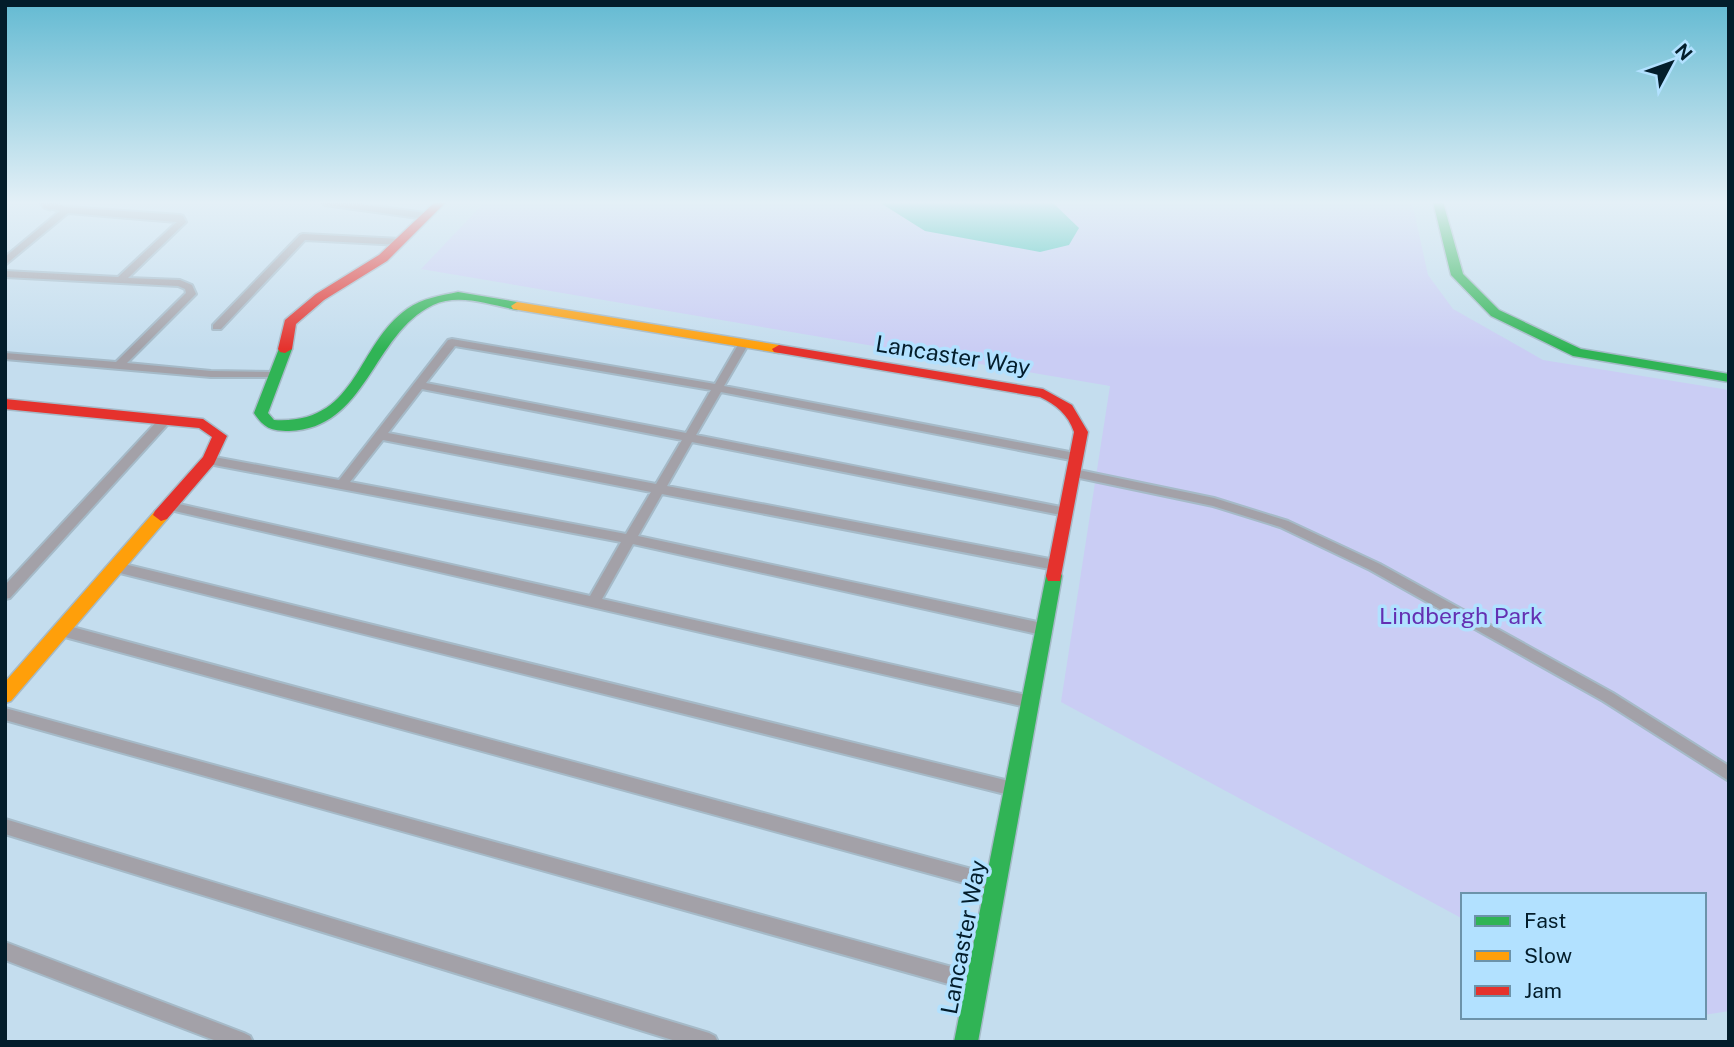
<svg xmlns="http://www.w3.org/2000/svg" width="1734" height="1047" viewBox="0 0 1734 1047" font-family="'Public Sans',sans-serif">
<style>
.green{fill:#cacdf4}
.water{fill:#3bc2b2}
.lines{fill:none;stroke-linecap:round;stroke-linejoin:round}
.lane-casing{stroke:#a5bac8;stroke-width:4}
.street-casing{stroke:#a5bac8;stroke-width:3}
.fast-casing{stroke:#a5bac8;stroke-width:3}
.slow-casing{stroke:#a5bac8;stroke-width:3}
.jam-casing{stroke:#a5bac8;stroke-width:3}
.lane{fill:#a3a1a8;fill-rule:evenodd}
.street{fill:#a3a1a8;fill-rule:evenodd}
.fast{fill:#30b455;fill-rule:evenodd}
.slow{fill:#ff9f0a;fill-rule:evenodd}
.jam{fill:#e5322d;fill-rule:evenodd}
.labels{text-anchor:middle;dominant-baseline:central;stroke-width:7;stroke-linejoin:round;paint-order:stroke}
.street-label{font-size:23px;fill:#031d2b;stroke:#b2e1ff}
.park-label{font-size:23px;fill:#6430b2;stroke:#b2e1ff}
</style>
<rect width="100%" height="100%" fill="#c4ddee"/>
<!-- green -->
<path class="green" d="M485 202H1412L1428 275 1453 309 1543 360 1729 390V1011L1704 1015V895H1463V919L1061 702 1110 386 421 269Z"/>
<!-- water -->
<path class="water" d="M879 202H1052L1079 228 1069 245 1040 252 925 231Z"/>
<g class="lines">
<!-- lane casing -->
<g class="lane-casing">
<g id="lane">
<path d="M50 202 67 207 180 215 183 216 186 222 128 278 180 280 192 285 196 294 127 363 211 371 276 372 280 373 281 375 280 377H211L5 359V353L116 362 186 293 185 289 178 286 5 277V271L118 277 177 222 68 213 5 265V257L60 211 47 207V203Z"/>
<path d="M321 202H344L426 213 430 216 426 219 325 205Z"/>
<path d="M303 234 401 239 405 242 401 245 305 240 221 329H213V325L300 235Z"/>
<path d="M452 339 715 384 739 343 744 340 749 343 724 386 1080 454 1082 457 1076 461 721 392 696 435 1066 508 1072 512 1066 516 692 442 667 486 1055 560 1060 562 1061 565 1060 568 1055 570 662 494 638 536 1042 623 1047 625 1049 629 1047 633 1042 635 633 544 602 599 1026 695 1031 697 1033 701 1031 705 1026 707 166 509 164 506 170 502 590 596 621 542 209 464 203 460 209 456 339 480 448 340ZM455 346 711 390 686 433 426 383ZM422 389 682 440 656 484 388 433ZM383 440 651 492 626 534 350 482Z"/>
<path d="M165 416 171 420 169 423 10 598 5 599V585L161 417Z"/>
<path d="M1074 469 1214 498 1288 521 1380 564 1613 693 1729 766V781L1603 701 1370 570 1280 527 1213 506 1070 476 1068 473 1070 470Z"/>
<path d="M120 563 1009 781 1014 783 1017 788 1014 793 1009 795 120 573 115 571 114 568 115 565Z"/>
<path d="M65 625 990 874 996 876 998 882 996 888 990 890 65 637 60 635 58 631 60 627Z"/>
<path d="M5 708 970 972 976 975 979 981 976 987 970 990 5 720Z"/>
<path d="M5 819 709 1033 715 1036 718 1042H679L5 834Z"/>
<path d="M5 942 244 1033 250 1036 253 1042H219L5 960Z"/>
</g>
</g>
<!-- street casing -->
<g class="street-casing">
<path id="street" d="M39 202H56L58 205 50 210 44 208Z"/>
</g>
<!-- fast casing -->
<g class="fast-casing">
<g id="fast">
<path d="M1433 202H1443L1463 274 1499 310 1581 349 1729 374V382L1573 356 1491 316 1451 275Z"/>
<path d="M458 292 517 302 523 306 517 310C490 305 459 293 433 305 372 334 367 429 289 431 271 431 264 428 254 413L280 346 285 345 292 349 268 413 274 420C358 425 355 346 407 309 423 298 439 296 458 292Z"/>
<path d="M1054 570 1060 571 1062 576 978 1042H954L1046 576 1048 571Z"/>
</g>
</g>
<!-- slow casing -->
<g class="slow-casing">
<g id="slow">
<path d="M517 302 779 345 786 349 779 353 513 309 511 306Z"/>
<path d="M161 509 169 515 167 519 11 701 5 703V682L155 511Z"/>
</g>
</g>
<!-- jam casing -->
<g class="jam-casing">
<g id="jam">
<path d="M435 202H446L387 261 324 300 296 324 292 349 285 353 280 352 278 349 285 320 316 294 379 255Z"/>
<path d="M779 345 1043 389 1072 405 1088 432 1060 581H1048L1046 576 1074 432C1068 414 1056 405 1040 397L774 352 772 349Z"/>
<path d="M5 399 203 419 227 436 214 464 167 519 161 521 153 515 155 511 203 457 212 437 199 428 5 409Z"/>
</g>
</g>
<!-- lane -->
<use href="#lane" class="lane"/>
<!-- street -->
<use href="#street" class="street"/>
<!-- fast -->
<use href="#fast" class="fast"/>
<!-- slow -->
<use href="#slow" class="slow"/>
<!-- jam -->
<use href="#jam" class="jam"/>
</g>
<!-- sky -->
<linearGradient id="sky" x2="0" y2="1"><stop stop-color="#63bad2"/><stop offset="0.58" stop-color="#e4f0f7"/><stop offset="1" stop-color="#e4f0f7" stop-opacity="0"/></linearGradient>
<rect width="1734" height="349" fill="url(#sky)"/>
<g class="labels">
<!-- street labels -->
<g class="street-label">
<text transform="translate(953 355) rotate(9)">Lancaster Way</text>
<text transform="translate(963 937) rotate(-79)">Lancaster Way</text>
</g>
<!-- park labels -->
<g class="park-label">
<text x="1461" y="615">Lindbergh Park</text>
</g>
</g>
<!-- border -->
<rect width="1734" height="1047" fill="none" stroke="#031d2b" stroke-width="14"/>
<!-- legend -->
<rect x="1461" y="893" width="245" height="126" fill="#b2e1ff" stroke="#6c93aa" stroke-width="2"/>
<rect x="1475" y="916" width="35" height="10" fill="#30b455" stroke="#6c93aa" stroke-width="2"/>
<text x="1524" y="928" font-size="21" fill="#031d2b">Fast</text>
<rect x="1475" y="951" width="35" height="10" fill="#ff9f0a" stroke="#6c93aa" stroke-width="2"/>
<text x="1524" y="963" font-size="21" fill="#031d2b">Slow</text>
<rect x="1475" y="986" width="35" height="10" fill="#e5322d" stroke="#6c93aa" stroke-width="2"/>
<text x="1524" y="998" font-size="21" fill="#031d2b">Jam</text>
<!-- north arrow -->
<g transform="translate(1671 63) rotate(49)" stroke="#b2e1ff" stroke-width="5" paint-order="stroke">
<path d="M0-5L12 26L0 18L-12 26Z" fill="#031d2b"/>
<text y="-10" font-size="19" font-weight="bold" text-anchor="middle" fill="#031d2b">N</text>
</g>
</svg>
